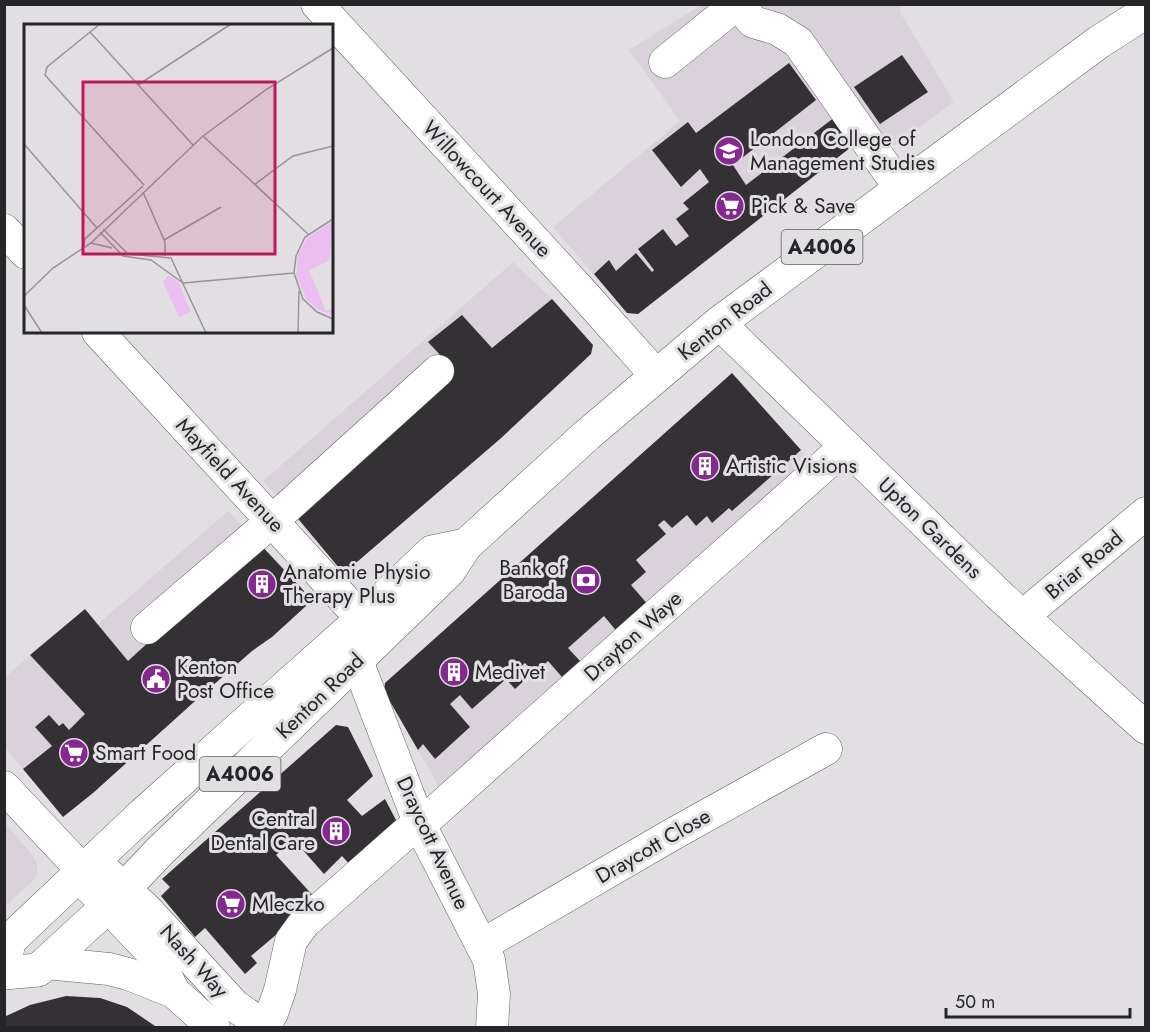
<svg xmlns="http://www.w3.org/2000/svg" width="1150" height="1032" viewBox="0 0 1150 1032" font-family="Jost,sans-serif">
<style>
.built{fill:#dad2db}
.building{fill:#343134}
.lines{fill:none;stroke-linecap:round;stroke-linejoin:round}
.minor-casing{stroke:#626063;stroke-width:33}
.major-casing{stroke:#626063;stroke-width:34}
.minor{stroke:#fff;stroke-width:32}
.major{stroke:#fff;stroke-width:33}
.labels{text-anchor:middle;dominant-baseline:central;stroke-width:6;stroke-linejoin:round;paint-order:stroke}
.shield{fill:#e2dfe2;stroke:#5e5d5f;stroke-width:1.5}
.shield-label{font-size:20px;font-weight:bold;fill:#262527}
.poi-label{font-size:21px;fill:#262527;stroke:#e2dfe2;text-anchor:start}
.street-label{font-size:21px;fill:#262527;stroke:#e2dfe2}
.inset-road{fill:none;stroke:#979597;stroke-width:1.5}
.view{fill:#c2185b;fill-opacity:0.15;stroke:#c2185b;stroke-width:3}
.inset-edge{fill:none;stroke:#262527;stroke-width:3}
</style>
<rect width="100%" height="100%" fill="#e2dfe2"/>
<!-- built -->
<g class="built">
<path d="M701 5H901L900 12 954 102 892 147 879 129 855 144 638 314 627 313 553 227 680 121 629 50Z"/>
<path d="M513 262 552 299 593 345 591 354 500 439 350 568 340 569 263 481Z"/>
<path d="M732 373 812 463 443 794 384 691 385 683Z"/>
<path d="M228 511 304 591 306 606 272 637 252 651 194 702 93 793 63 817 5 748 4 678 85 609 98 624Z"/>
<path d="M4 822 30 852 37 863V874L33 881 5 906Z"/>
</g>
<!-- building -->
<g class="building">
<path d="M902 55 928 92 880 124 854 87Z"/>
<path d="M789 63 816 100 733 165 746 185 835 117 855 144 638 314 627 313 594 274 609 260 616 271 636 253 652 272 654 270 638 249 663 229 676 246 689 236 676 219 689 209 683 203 709 182 700 169 681 187 652 150 688 122 696 133Z"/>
<path d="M552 299 593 345 591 354 500 439 350 568 340 569 295 515 454 370 428 342 462 315 492 348Z"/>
<path d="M732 373 801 450 732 511 729 508 712 523 707 516 696 526 687 515 672 528 664 520 658 525 666 534 636 560 646 572 631 585 650 607 619 634 604 616 568 648 580 661 562 677 548 661 535 673 525 663 520 667 528 677 515 689 506 679 472 709 460 695 450 704 470 727 435 759 423 744 418 750 384 691 385 683Z"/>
<path d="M258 542 304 591 306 606 272 637 252 651 194 702 93 793 63 817 23 769 52 746 35 727 49 715 59 726 63 723 69 730 85 714 30 655 85 609 128 661Z"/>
<path d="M336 725 348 727 373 776 347 800 362 816 385 799 398 824 351 866 342 856 324 874 294 840 276 855 317 900 251 956 257 963 245 974 205 928 195 937 161 896 170 887 162 879Z"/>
<path d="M66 996 100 998 127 1007 158 1028H4V1017L30 1005Z"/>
</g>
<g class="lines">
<!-- minor casing -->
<g class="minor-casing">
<g id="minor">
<path d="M317 4 578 288 656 375"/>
<path d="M738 4 753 22 777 29 798 42 900 188"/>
<path d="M665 62 737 4"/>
<path d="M4 230 26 253"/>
<path d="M719 323 999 595 1146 728"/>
<path d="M98 332 362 619"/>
<path d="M1023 616 1146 513"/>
<path d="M147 628 272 521 438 371"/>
<path d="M357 661 420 825 489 960 494 994 492 1028"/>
<path d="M4 787 84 872"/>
<path d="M95 862 146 909 235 1006 267 1028"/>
<path d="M79 876 157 958 174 992 214 1028"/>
<path d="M482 945 673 834 826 749"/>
<path d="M46 963 109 969 128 974 174 992"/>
<path d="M264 1026 272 1013 280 990 291 941 304 923 406 833 420 825 845 447"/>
</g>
</g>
<!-- major casing -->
<g class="major-casing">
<g id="major">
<path d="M4 968 9 941 142 815 362 619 432 552 466 545"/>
<path d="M4 973 38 970 46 963 108 906 159 852 449 571 466 545 587 435 719 323 1099 42 1146 12"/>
</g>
</g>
<!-- minor -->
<use href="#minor" class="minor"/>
<!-- major -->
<use href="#major" class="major"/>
</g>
<!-- icons -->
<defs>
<g id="university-disc" transform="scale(1.5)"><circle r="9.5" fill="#862892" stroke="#e2dfe2"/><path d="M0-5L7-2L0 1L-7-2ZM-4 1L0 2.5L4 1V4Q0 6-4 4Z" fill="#fff"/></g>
<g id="supermarket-disc" transform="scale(1.5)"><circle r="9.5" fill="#862892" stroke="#e2dfe2"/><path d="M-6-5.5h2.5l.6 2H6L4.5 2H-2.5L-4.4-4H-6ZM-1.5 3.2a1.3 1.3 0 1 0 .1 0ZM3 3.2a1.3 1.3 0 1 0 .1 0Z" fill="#fff"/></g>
<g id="building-disc" transform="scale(1.5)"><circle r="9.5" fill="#862892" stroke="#e2dfe2"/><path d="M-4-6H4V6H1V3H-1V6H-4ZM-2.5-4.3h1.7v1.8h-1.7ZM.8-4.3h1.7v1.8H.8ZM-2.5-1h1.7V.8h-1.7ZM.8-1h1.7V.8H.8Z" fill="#fff"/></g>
<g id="bank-disc" transform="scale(1.5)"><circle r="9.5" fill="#862892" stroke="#e2dfe2"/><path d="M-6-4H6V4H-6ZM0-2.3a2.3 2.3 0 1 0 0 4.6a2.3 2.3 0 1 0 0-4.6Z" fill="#fff"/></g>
<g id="civic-disc" transform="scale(1.5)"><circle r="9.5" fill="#862892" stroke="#e2dfe2"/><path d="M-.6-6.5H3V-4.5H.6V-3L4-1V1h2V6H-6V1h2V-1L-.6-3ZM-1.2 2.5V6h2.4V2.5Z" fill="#fff"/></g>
</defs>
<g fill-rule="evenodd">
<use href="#university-disc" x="729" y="151"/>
<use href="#supermarket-disc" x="730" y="206"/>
<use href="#building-disc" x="705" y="466"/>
<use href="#bank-disc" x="586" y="580"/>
<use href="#building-disc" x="262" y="584"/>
<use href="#building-disc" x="454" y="672"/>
<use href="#civic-disc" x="156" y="679"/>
<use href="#supermarket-disc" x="74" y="753"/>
<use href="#building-disc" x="336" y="831"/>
<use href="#supermarket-disc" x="231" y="904"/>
</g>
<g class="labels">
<!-- shield labels -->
<g class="shield">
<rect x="781.5" y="230" width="81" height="34" rx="4.5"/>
<rect x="199.5" y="757" width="81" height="34" rx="4.5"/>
</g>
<g class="shield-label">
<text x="822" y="247">A4006</text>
<text x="240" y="774">A4006</text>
</g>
<!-- poi labels -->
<g class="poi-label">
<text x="750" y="139">London College of<tspan x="750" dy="24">Management Studies</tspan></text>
<text x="751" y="206">Pick &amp; Save</text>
<text x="726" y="466">Artistic Visions</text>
<text x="565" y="568" text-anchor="end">Bank of<tspan x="565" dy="24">Baroda</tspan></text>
<text x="283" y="572">Anatomie Physio<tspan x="283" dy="24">Therapy Plus</tspan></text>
<text x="177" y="667">Kenton<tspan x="177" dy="24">Post Office</tspan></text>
<text x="475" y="672">Medivet</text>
<text x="95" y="753">Smart Food</text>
<text x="315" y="819" text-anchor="end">Central<tspan x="315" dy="24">Dental Care</tspan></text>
<text x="252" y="904">Mleczko</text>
</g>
<!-- street labels -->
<g class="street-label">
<text transform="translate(487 189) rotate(47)">Willowcourt Avenue</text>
<text transform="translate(725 321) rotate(-38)">Kenton Road</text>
<text transform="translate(230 475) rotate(47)">Mayfield Avenue</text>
<text transform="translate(930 528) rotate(44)">Upton Gardens</text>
<text transform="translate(1084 565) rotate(-40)">Briar Road</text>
<text transform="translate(633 636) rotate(-42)">Drayton Waye</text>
<text transform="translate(320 696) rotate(-44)">Kenton Road</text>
<text transform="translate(433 843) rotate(65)">Draycott Avenue</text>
<text transform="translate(653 846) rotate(-30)">Draycott Close</text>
<text transform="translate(194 961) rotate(48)">Nash Way</text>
</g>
</g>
<!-- overview -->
<g transform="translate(24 24)">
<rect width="309" height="309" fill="#e2dfe2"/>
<path d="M309 197 306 233 303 238 285 246 302 287 309 284V291L295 286 283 276 272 251 274 231 283 214ZM145 251 155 259 167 288 155 293 139 258Z" fill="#ebbdf1"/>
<path class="inset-road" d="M76 0 23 43 21 51 120 161M66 8 169 121M114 61 207 0M179 112 284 210M0 120 73 204M230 161 269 132 309 122M119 168 141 218V232M309 195 281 213 272 232 270 249 279 275 293 288 309 295M79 205 104 230 147 234 182 309M76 208 99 232 127 236 159 259M140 216 197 183M67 219 88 224M60 221 61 215 119 162M159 259 270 249M0 272 29 244 67 219 179 112 243 65 309 24M0 281 18 309M274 309 275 267"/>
<path class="view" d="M59 58H251V230H59Z"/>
<rect width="309" height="309" class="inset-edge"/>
</g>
<!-- border -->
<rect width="1150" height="1032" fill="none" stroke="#262527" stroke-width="12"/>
<!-- scale -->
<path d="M946 1008v9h184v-9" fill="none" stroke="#262527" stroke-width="3"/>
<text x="955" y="1008" font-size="18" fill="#262527" stroke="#e2dfe2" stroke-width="4.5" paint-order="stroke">50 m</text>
</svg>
